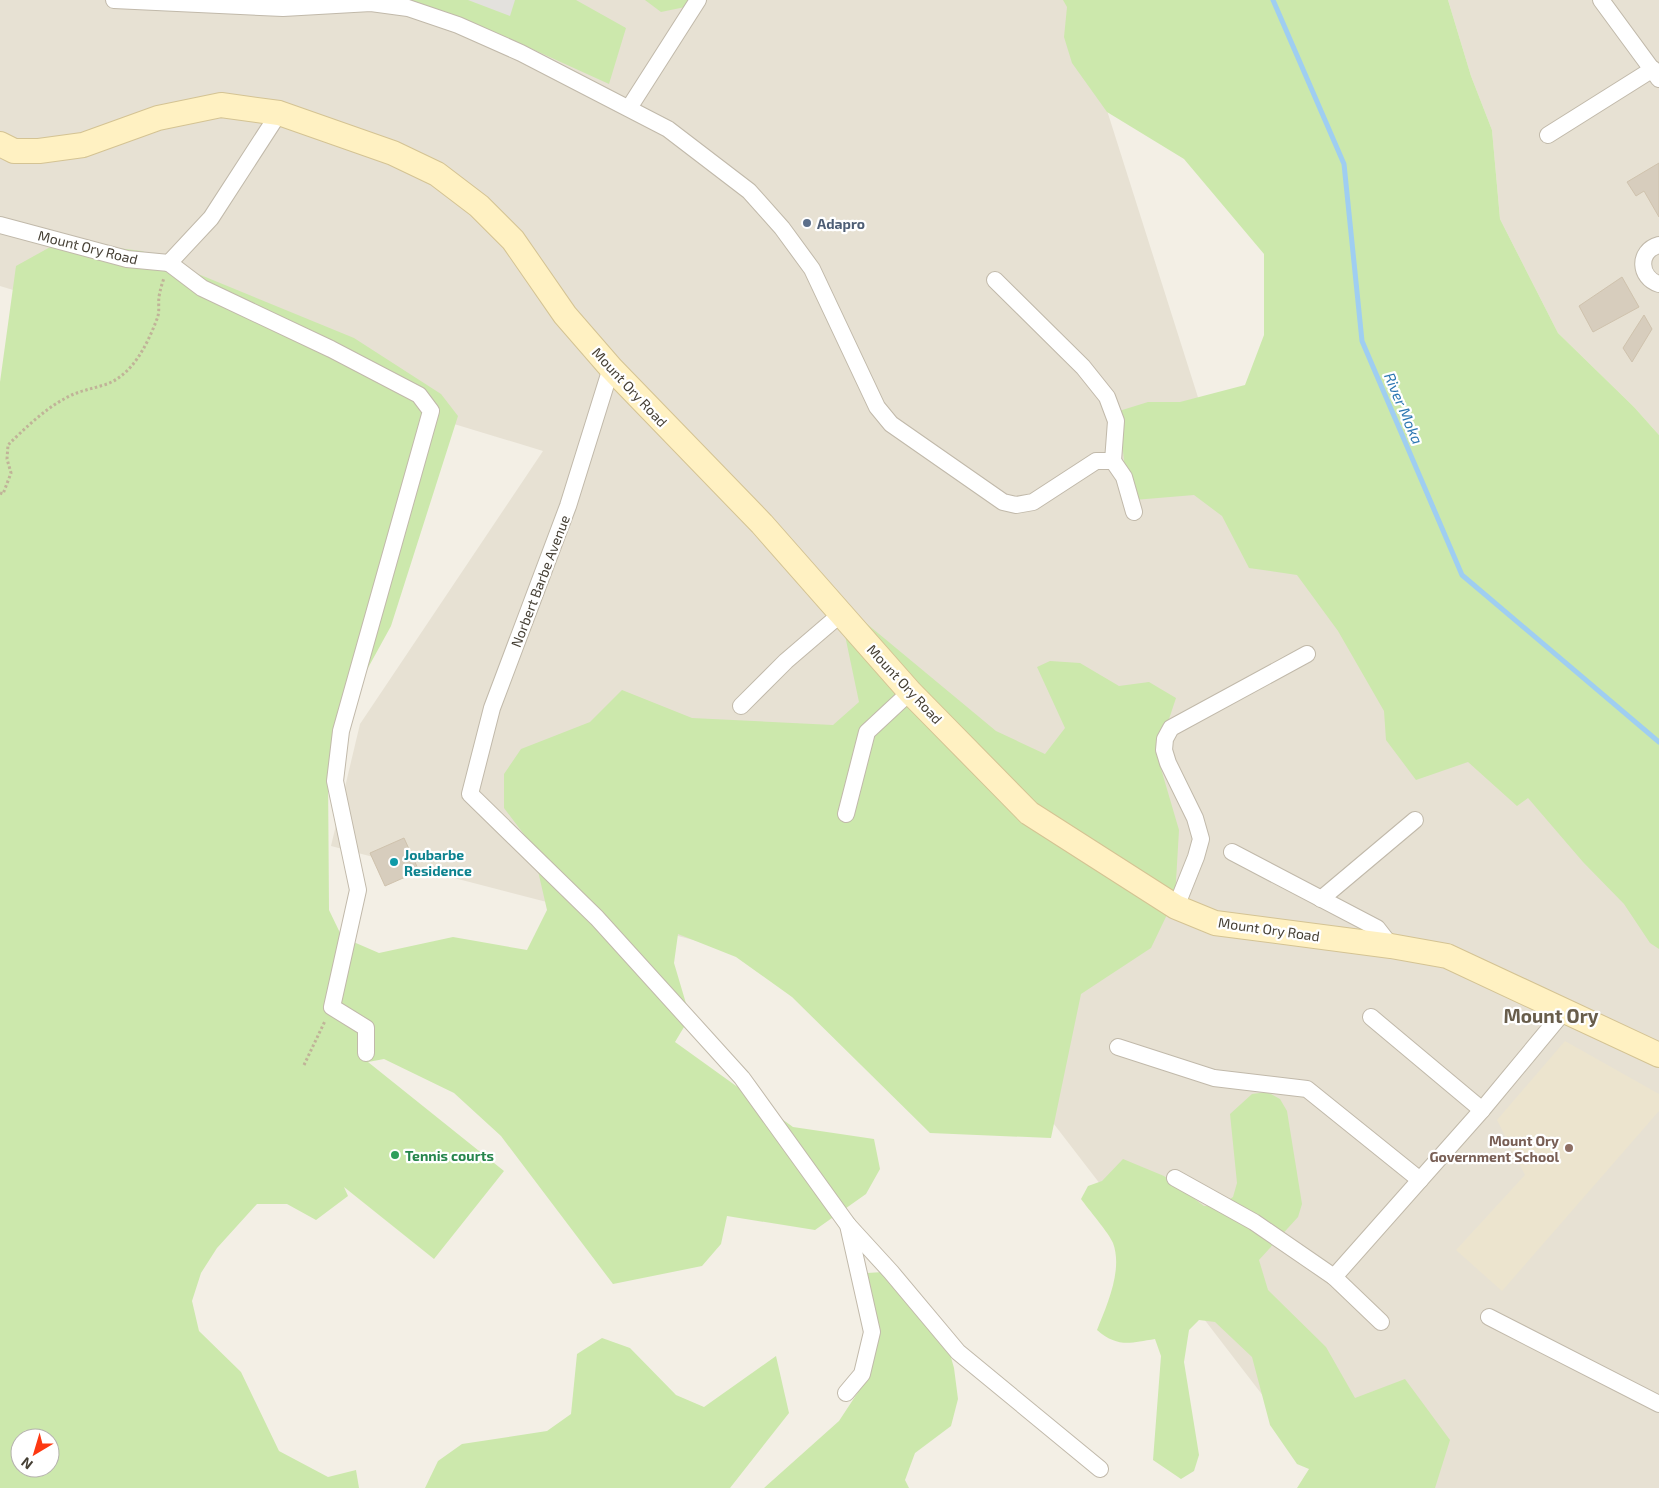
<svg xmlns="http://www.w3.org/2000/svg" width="1659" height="1488" viewBox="0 0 1659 1488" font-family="'Exo 2',sans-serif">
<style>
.residential{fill:#e7e1d3}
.education{fill:#ece4ce}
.green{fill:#cce8ac;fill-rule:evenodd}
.parking{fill:#e3e1dd}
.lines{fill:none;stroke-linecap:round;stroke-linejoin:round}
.stream{stroke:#9fcef1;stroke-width:5}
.building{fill:#d7cdbd;stroke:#cfc2ad}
.street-casing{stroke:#c1b9aa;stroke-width:18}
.secondary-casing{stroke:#d4c393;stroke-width:26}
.path{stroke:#c0b398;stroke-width:3;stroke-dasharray:2.5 2.5;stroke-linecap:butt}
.street{stroke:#fff;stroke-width:16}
.secondary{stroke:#fff1c2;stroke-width:24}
.service-dot{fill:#5c6f8a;stroke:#fff;stroke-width:2}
.culture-dot{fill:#0f9aa8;stroke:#fff;stroke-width:2}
.education-dot{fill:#8d6e63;stroke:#fff;stroke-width:2}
.leisure-dot{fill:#2e9e5b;stroke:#fff;stroke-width:2}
.labels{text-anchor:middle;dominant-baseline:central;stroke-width:4.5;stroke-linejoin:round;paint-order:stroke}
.service-label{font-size:14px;font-weight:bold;fill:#4e5e75;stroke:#fff;text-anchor:start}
.street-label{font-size:14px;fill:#453f34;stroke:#fff}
.culture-label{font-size:14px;font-weight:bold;fill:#0d838f;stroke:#fff;text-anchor:start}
.education-label{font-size:14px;font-weight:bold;fill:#785e54;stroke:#fff;text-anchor:end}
.leisure-label{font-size:14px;font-weight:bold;fill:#27864d;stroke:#fff;text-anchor:start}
.water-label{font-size:15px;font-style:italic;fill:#2c77b2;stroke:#fff}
.district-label{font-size:19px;font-weight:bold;fill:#685d4b;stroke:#fff}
</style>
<rect width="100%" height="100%" fill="#f3efe5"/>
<!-- residential -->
<g class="residential">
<path d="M0 0H1072L1228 492 1659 892V1488H1334L967 1011 331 846 360 724 543 451 0 286Z"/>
<path d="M1448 0H1659V435L1634 407 1558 333 1500 219 1492 130 1471 76Z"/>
</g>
<!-- education -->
<path class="education" d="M1565 1041 1659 1094V1111L1502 1291 1456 1250 1525 1175 1497 1120Z"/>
<!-- green -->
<g class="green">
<path d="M410 0H576L626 28 609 84 510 39Z"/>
<path d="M645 0H696L690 6 661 12Z"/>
<path d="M1063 0H1448L1471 76 1492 130 1500 219 1558 333 1634 407 1659 435V949L1650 943 1624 904 1583 862 1528 798 1517 806 1468 762 1416 780 1386 740 1384 711 1338 631 1297 575 1249 568 1222 516 1194 495 1134 500 1125 471 1119 411 1148 402H1180L1245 385 1264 335V254L1184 159 1107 112 1072 63 1064 37 1067 7Z"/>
<path d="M61 241 142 251 354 338 441 394 458 416 391 626 335 728 328 771 329 910 342 937 379 953 453 937 527 950 547 910 532 845 504 808V774L521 749 590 722 622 690 692 718 833 725 859 702 842 621 855 614 996 731 1045 754 1065 728 1037 667 1050 661 1080 663 1119 686 1149 682 1176 698 1157 755 1179 830 1175 898 1151 948 1081 994 1051 1138 930 1133 792 997 736 957 678 934 674 963 690 1017 675 1042 793 1127 874 1139 880 1169 866 1194 815 1230 727 1216 721 1244 702 1266 613 1284 501 1136 454 1093 384 1059 368 1062 504 1171 434 1259 344 1187 348 1196 316 1220 287 1204H257L217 1248 201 1273 192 1301 199 1331 241 1372 279 1451 328 1477 356 1470 359 1488H0V382L16 266ZM20 1438H50V1468H20Z"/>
<path d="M1267 1092 1280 1099 1287 1111 1302 1204 1298 1217 1259 1260 1268 1290 1326 1347 1355 1398 1405 1379 1450 1440 1435 1488H1297L1309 1469 1297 1464 1270 1425 1252 1357 1215 1322 1199 1320 1189 1330 1184 1362 1199 1455 1194 1471 1181 1479 1153 1460 1161 1356 1155 1339C1130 1343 1118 1348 1097 1330 1107 1305 1123 1270 1113 1243 1109 1233 1088 1209 1081 1199L1088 1186 1102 1181 1123 1159 1164 1176 1204 1206H1219L1233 1197 1237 1183 1230 1114 1252 1094Z"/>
<path d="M883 1272 950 1354 954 1368 958 1399 951 1426 915 1453 905 1480 909 1488H764L839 1421 866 1380 864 1286 867 1273Z"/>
<path d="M602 1338 630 1348 676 1395 704 1407 776 1356 789 1413 730 1488H425L438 1461 462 1444 547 1431 571 1414 577 1354Z"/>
</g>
<!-- parking -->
<path class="parking" d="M468 0H515L510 16Z"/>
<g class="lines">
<!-- stream -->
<path class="stream" d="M1273 0 1344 164 1362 341 1462 575 1659 742"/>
</g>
<!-- building -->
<g class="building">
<path d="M1659 163V217L1644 191 1636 196 1627 182Z"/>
<path d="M1622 277 1639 307 1593 332 1579 306Z"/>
<path d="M1644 315 1652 329 1632 362 1623 348Z"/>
<path d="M404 838 419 871 385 886 370 853Z"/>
</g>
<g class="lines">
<!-- street casing -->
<g class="street-casing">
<g id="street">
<path d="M114 0 283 8 371 3 408 8 458 25 521 53 668 129 749 191 782 228 812 269 877 407 891 424 1003 502 1016 505 1033 502 1096 461H1113L1124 477 1134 512"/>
<path d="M1601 0 1659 79"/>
<path d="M629 108 698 0"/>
<path d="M1548 135 1653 69"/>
<path d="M0 225 127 259 169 263 211 218 279 113"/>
<path d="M1659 245C1637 251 1639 278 1659 284"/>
<path d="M169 263 202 288 331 349 419 395 431 411 341 731 335 781 358 890 332 1007 366 1028V1053"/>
<path d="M995 280 1083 367 1107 397 1116 421 1113 461"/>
<path d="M611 368 568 506 492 708 470 794 597 918 742 1078 848 1225 872 1332 862 1374 846 1393"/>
<path d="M741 706 786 661 842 613"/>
<path d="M846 814 867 732 910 692"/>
<path d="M1232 852 1377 928 1391 946"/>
<path d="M1321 899 1415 820"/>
<path d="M1176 907 1196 857 1201 839 1195 818 1168 763 1164 750 1165 739 1171 728 1307 654"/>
<path d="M1371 1017 1482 1110"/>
<path d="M1118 1047 1214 1078 1307 1089 1420 1180"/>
<path d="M1175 1178 1254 1222 1334 1277 1381 1322"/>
<path d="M848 1225 891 1272 958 1352 1100 1469"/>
<path d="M1334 1277 1482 1110 1565 1010"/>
<path d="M1489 1317 1659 1404"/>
</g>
</g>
<!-- secondary casing -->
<g class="secondary-casing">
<path id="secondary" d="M0 144 14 151H39L83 145 158 118 221 105 279 113 393 153 437 174 479 206 513 240 565 315 611 368 762 524 910 692 1029 813 1176 907 1215 923 1391 946 1447 956 1659 1055"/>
</g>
<!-- path -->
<g class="path">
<path d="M0 493 3 494 11 473 7 459 8 445C23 430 45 409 64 399 77 391 92 389 107 384 133 374 147 345 157 319 160 312 158 304 159 297 160 290 162 284 164 278"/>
<path d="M304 1065 325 1021"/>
</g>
<!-- street -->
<use href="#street" class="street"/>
<!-- secondary -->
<use href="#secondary" class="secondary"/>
</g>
<!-- markers -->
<circle class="service-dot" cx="807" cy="223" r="5"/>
<circle class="culture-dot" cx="394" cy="862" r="5"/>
<circle class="education-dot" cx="1569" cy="1148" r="5"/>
<circle class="leisure-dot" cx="395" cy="1155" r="5"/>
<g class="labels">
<!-- service labels -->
<g class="service-label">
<text x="817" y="223">Adapro</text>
</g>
<!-- street labels -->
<g class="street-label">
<text transform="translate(88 247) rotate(14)">Mount Ory Road</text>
<text transform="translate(630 387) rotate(47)">Mount Ory Road</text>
<text transform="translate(540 581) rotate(-69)">Norbert Barbe Avenue</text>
<text transform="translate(905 684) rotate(47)">Mount Ory Road</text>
<text transform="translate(1269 929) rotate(8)">Mount Ory Road</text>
</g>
<!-- culture labels -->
<g class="culture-label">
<text x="404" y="854">Joubarbe<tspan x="404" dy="16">Residence</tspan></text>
</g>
<!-- education labels -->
<g class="education-label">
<text x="1559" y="1140">Mount Ory<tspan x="1559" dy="16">Government School</tspan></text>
</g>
<!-- leisure labels -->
<g class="leisure-label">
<text x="405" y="1155">Tennis courts</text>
</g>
<!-- water labels -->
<g class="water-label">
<text transform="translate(1404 408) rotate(67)">River Moka</text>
</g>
<!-- district labels -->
<g class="district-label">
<text x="1551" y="1015">Mount Ory</text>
</g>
</g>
<!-- north arrow -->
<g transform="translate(35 1453) rotate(218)"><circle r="24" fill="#ffffff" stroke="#b5b2ae"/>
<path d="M0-4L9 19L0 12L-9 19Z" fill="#fd3811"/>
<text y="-8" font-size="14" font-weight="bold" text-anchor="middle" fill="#453f34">N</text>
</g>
</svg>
